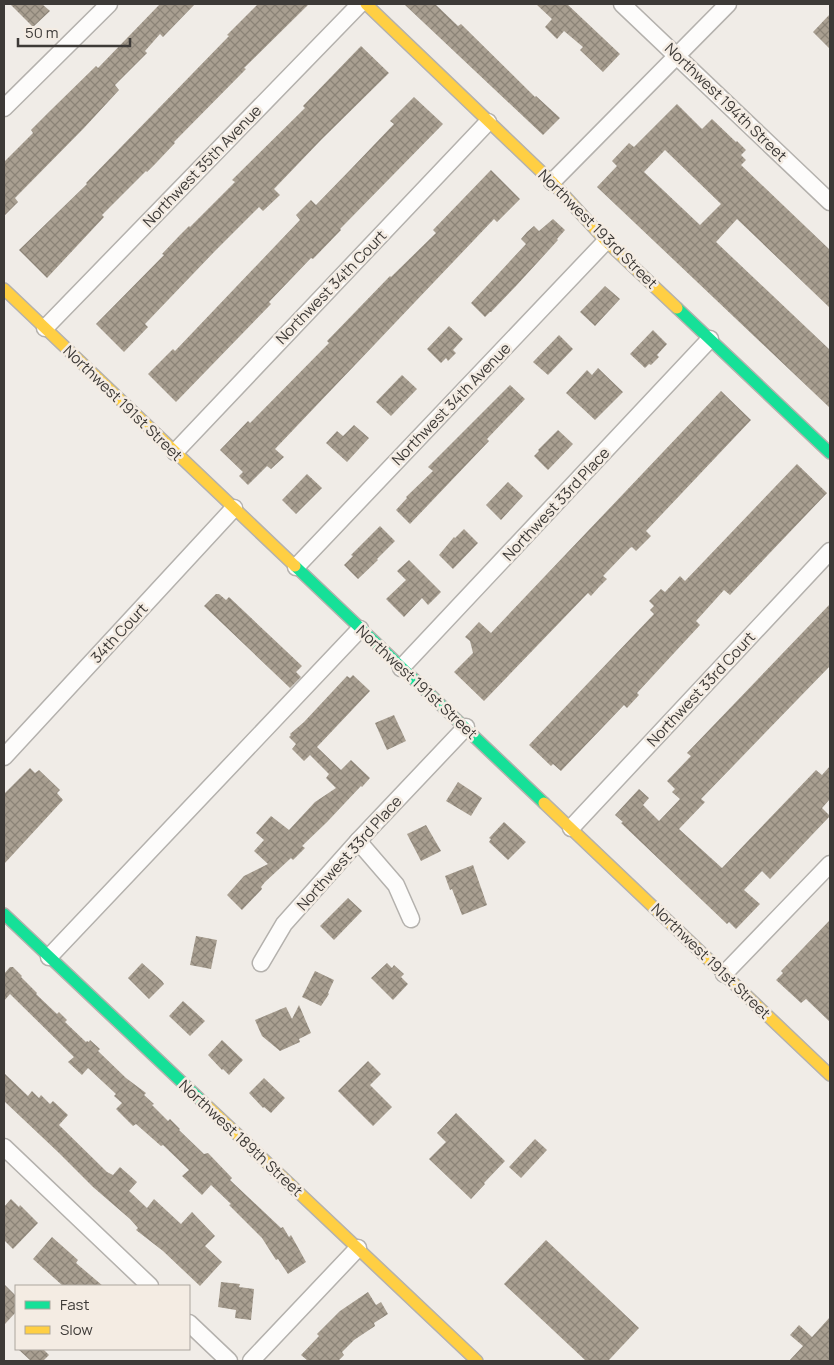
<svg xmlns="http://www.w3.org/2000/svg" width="834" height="1365" viewBox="0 0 834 1365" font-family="Manrope,sans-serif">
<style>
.building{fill:url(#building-cross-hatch);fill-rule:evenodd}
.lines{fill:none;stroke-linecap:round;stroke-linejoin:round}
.street-casing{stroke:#b4b1ad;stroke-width:19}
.fast-casing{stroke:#b4b1ad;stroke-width:14}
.slow-casing{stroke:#b4b1ad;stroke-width:14}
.street{stroke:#fdfcfb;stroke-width:16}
.fast{stroke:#16e098;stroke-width:11}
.slow{stroke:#ffcf43;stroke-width:11}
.labels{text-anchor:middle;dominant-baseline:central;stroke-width:5;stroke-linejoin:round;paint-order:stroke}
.street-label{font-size:15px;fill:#3d3a37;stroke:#f4ece3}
</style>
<defs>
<pattern id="building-cross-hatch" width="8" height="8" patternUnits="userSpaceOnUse" patternTransform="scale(1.25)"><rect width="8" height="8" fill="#a99f91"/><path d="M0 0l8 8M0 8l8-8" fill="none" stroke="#8b8377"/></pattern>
</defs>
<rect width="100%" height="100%" fill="#f0ece7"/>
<!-- building -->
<g class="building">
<path d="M10 4H42L50 11 33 27Z"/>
<path d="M160 4H195L163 37 160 34 145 51 147 53 115 85 119 90 84 128 15 198 18 202 4 216V162L33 133 31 130 50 111 96 66 98 68Z"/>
<path d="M258 4H309L244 68 246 69 174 142 175 143 156 163 147 172 146 171 102 215 104 217 47 278 19 250 87 184 86 183 193 73 229 36 227 35Z"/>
<path d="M404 4H435L458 26 461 24 535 97 536 96 560 118 543 135Z"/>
<path d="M536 4H567L620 54 603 72 580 50 583 47 564 31 557 39 545 27 552 19Z"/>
<path d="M830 14V49L813 32Z"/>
<path d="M361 46 389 73 321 140 274 189 280 195 263 211 259 207 215 251 145 324 148 327 124 352 96 324 164 255 162 254 180 235 189 226 190 227 235 182 232 180 305 108 303 106Z"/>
<path d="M414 97 443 124 340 229 341 230 313 259 311 258 269 302 271 304 176 402 148 374 173 349 175 351 300 220 296 215 311 200 316 205 351 169 394 124 390 121Z"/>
<path d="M677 104 702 129 712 119 736 142 737 141 746 150 741 155 746 160 741 165 830 250V308L737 219 716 242 830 350V408L597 187 617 166 612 161 629 143 634 147ZM665 150 721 204 700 225 644 172Z"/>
<path d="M491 170 520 199 497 222 494 219 275 449 284 457 271 469 267 466 248 485 239 476 243 472 220 450 248 421 250 423 329 343 327 341 390 276 391 277 436 233 433 230Z"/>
<path d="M553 219 565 230 557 239 558 240 516 286 491 312H490L485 317 471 303 526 244 521 239 527 232 534 226 539 231Z"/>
<path d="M605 286 620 299 595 326 580 312Z"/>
<path d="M449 326 463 339 453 350 456 353 448 361 446 358 441 363 427 349Z"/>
<path d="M653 330 667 344 657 355 659 357 651 365 649 364 645 368 630 354Z"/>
<path d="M559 335 573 349 548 375 533 362Z"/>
<path d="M598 368 623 392 595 420 566 393 587 370 592 375Z"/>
<path d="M402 375 417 389 391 416 376 402Z"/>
<path d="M510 385 525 399 487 439 489 441 410 524 396 510 407 498 406 497 433 471 428 467Z"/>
<path d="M721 391 751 420 646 531 651 536 636 551 632 547 630 548 603 576 607 579 599 587 591 596 588 593 484 701 454 672 473 653 470 641 465 637 479 622 491 633Z"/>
<path d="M354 425 369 438 347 462 326 443 337 431 343 436Z"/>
<path d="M558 430 573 444 548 470 534 456 539 451 538 450Z"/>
<path d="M797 464 827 493 730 595 724 590 696 621 700 625 637 693 639 695 627 708 624 705 561 771 553 764 551 766 529 745 654 614 650 610 654 606 649 601 661 589 665 592 680 576 685 581Z"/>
<path d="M307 474 322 488 296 514 282 500Z"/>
<path d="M508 482 523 496 501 520 486 505Z"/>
<path d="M380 526 395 541 377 559 378 560 358 579 344 565 353 556 351 555Z"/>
<path d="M464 529 478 543 453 569 439 555 454 537 455 538Z"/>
<path d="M409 560 441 592 428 605 422 598 404 617 386 599 406 580 397 571Z"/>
<path d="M216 594H219L226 600 229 597 302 666 296 672 301 677 290 688 204 606Z"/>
<path d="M830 604V666L701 799 705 802 679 829 722 868 816 770 822 775 830 766V799L822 808 830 816 770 879 762 871 744 890 760 904 736 929 729 922 727 924 621 823 623 822 615 815 639 789 649 798 643 805 659 821 680 799 672 792 675 789 667 781 691 756 687 753Z"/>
<path d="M353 675 370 691 317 747 341 770 351 760 370 778 362 787 361 786 327 822 302 846 305 848 293 860 291 858 265 882 261 887 262 889 242 910 227 895 244 876 268 864 254 851 264 840 256 833 271 816 289 830 315 802 336 788 326 778 329 774 310 755 304 761 292 749 296 744 289 737 291 735 290 734 304 722 347 676 350 678Z"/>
<path d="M394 715 406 741 387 750 375 723Z"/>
<path d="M30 768 35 773 39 770 60 790 57 793 63 800 4 864V794Z"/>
<path d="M458 782 482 798 471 816 446 801Z"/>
<path d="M504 822 526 842 508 860 489 842 491 839 489 838Z"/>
<path d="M426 825 441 851 421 861 407 834Z"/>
<path d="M473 865 487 905 462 915 452 889 450 890 445 876Z"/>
<path d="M348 898 362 911 334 940 320 926Z"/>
<path d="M830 920V1022L806 999 801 1003 776 980 783 973 781 971Z"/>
<path d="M196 936 217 940 211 969 190 965Z"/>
<path d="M142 963 162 981 164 984 149 999 128 978Z"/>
<path d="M387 963 392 968 394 965 404 974 401 977 408 984 393 1000 371 978Z"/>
<path d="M10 967H13L22 976 21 977 37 993 36 994 57 1014 59 1012 67 1020 65 1022 86 1042 87 1041 89 1042 90 1040 100 1049 98 1051 126 1078 146 1093 144 1095 154 1104 152 1105 168 1121 170 1119 180 1129 179 1130 204 1154 208 1153 232 1178 230 1180 281 1228 283 1227 289 1237 291 1235 306 1262 288 1274 278 1259 276 1260 262 1238 229 1205 231 1204 211 1185 202 1195 182 1176 189 1170 163 1145 161 1146 136 1124 133 1126 116 1109 122 1103 114 1096 116 1094 88 1068 82 1075 68 1062 74 1057 10 994 4 1001V974Z"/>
<path d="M315 971 334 980 328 993 329 994 321 1006 302 997Z"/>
<path d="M183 1001 205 1021 190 1036 169 1016Z"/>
<path d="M299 1005 311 1033 299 1039 300 1042 280 1051 262 1036 255 1020 286 1007 292 1019Z"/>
<path d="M222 1040 243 1060 229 1075 223 1069 222 1070 208 1055Z"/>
<path d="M368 1061 381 1074 370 1085 392 1107 373 1126 338 1091Z"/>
<path d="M4 1073 28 1096 32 1091 39 1098 41 1095 50 1104 53 1101 68 1115 59 1125 107 1172 113 1175 120 1167 137 1182 129 1191 147 1208 154 1199 181 1224 192 1212 215 1236 205 1246 222 1262 200 1286 163 1251 136 1230 138 1228 130 1219 93 1187 59 1153 4 1101Z"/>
<path d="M264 1078 285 1098 271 1113 264 1107 263 1108 249 1093Z"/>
<path d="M456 1113 505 1161 484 1183 485 1184 471 1199 429 1159 446 1142 437 1133Z"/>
<path d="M535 1139 547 1150 521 1178 509 1167Z"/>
<path d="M11 1199 19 1207 20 1205 38 1223 13 1249 4 1240V1207Z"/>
<path d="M52 1237 78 1260 76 1263 103 1286H63L33 1259Z"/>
<path d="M546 1240 639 1328 608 1361H586L504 1284Z"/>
<path d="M221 1282 240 1284 239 1287 254 1289 251 1320 235 1318 236 1310 218 1307Z"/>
<path d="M4 1284 16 1296V1312L4 1325Z"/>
<path d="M368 1292 376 1305 381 1302 388 1314 374 1323 375 1326 354 1340 342 1352 344 1355 338 1361H308L301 1355 319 1336 317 1334 340 1311Z"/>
<path d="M830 1317V1361H789L803 1346 790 1335 799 1325 812 1337Z"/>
<path d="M18 1349H43L49 1355 43 1361H31Z"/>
</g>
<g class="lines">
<!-- street casing -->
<g class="street-casing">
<g id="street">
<path d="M622 4 830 202"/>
<path d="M4 108 109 4"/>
<path d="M552 182 728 4"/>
<path d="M45 328 360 4"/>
<path d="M175 452 488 122"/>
<path d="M296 567 606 241"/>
<path d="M401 668 710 339"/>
<path d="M4 757 234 508"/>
<path d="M571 828 830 551"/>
<path d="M358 841 396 885 411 919"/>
<path d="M49 957 360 629"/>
<path d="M261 963 284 924 358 841 466 727"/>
<path d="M724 974 830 864"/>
<path d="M4 1147 150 1286"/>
<path d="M189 1323 229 1361"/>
<path d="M251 1361 358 1248"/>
</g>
</g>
<!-- fast casing -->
<g class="fast-casing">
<g id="fast">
<path d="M677 308 830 453"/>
<path d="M295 566 544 803"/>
<path d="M4 914 205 1104"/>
</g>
</g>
<!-- slow casing -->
<g class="slow-casing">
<g id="slow">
<path d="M366 4 552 182 606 241 677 308"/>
<path d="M4 289 295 566"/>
<path d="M544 803 830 1075"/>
<path d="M205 1104 477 1361"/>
</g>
</g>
<!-- street -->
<use href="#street" class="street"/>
<!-- fast -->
<use href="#fast" class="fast"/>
<!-- slow -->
<use href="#slow" class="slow"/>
</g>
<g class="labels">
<!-- street labels -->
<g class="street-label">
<text transform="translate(726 102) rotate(44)">Northwest 194th Street</text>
<text transform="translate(202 166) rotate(-46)">Northwest 35th Avenue</text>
<text transform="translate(598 229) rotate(45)">Northwest 193rd Street</text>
<text transform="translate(331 287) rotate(-46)">Northwest 34th Court</text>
<text transform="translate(123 403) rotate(44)">Northwest 191st Street</text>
<text transform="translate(451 404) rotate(-46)">Northwest 34th Avenue</text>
<text transform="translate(556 504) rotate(-47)">Northwest 33rd Place</text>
<text transform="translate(119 633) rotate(-47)">34th Court</text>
<text transform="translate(417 682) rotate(43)">Northwest 191st Street</text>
<text transform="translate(701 689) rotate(-47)">Northwest 33rd Court</text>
<text transform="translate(349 853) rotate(-48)">Northwest 33rd Place</text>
<text transform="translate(711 961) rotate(44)">Northwest 191st Street</text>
<text transform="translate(241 1138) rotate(43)">Northwest 189th Street</text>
</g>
</g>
<!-- border -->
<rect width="834" height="1365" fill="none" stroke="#3d3a37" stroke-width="10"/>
<!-- legend -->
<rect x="15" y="1285" width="175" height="65" fill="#f4ece3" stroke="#aba59e"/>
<rect x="25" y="1301" width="25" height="8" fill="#16e098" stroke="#aba59e"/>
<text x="60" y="1310" font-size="15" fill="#3d3a37">Fast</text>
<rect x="25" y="1326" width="25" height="8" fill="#ffcf43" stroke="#aba59e"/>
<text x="60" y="1335" font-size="15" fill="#3d3a37">Slow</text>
<!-- scale -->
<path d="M18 38v8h112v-8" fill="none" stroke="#3d3a37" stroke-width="2.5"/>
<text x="25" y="38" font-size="15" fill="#3d3a37" stroke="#f4ece3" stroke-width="4" paint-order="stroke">50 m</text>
</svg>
